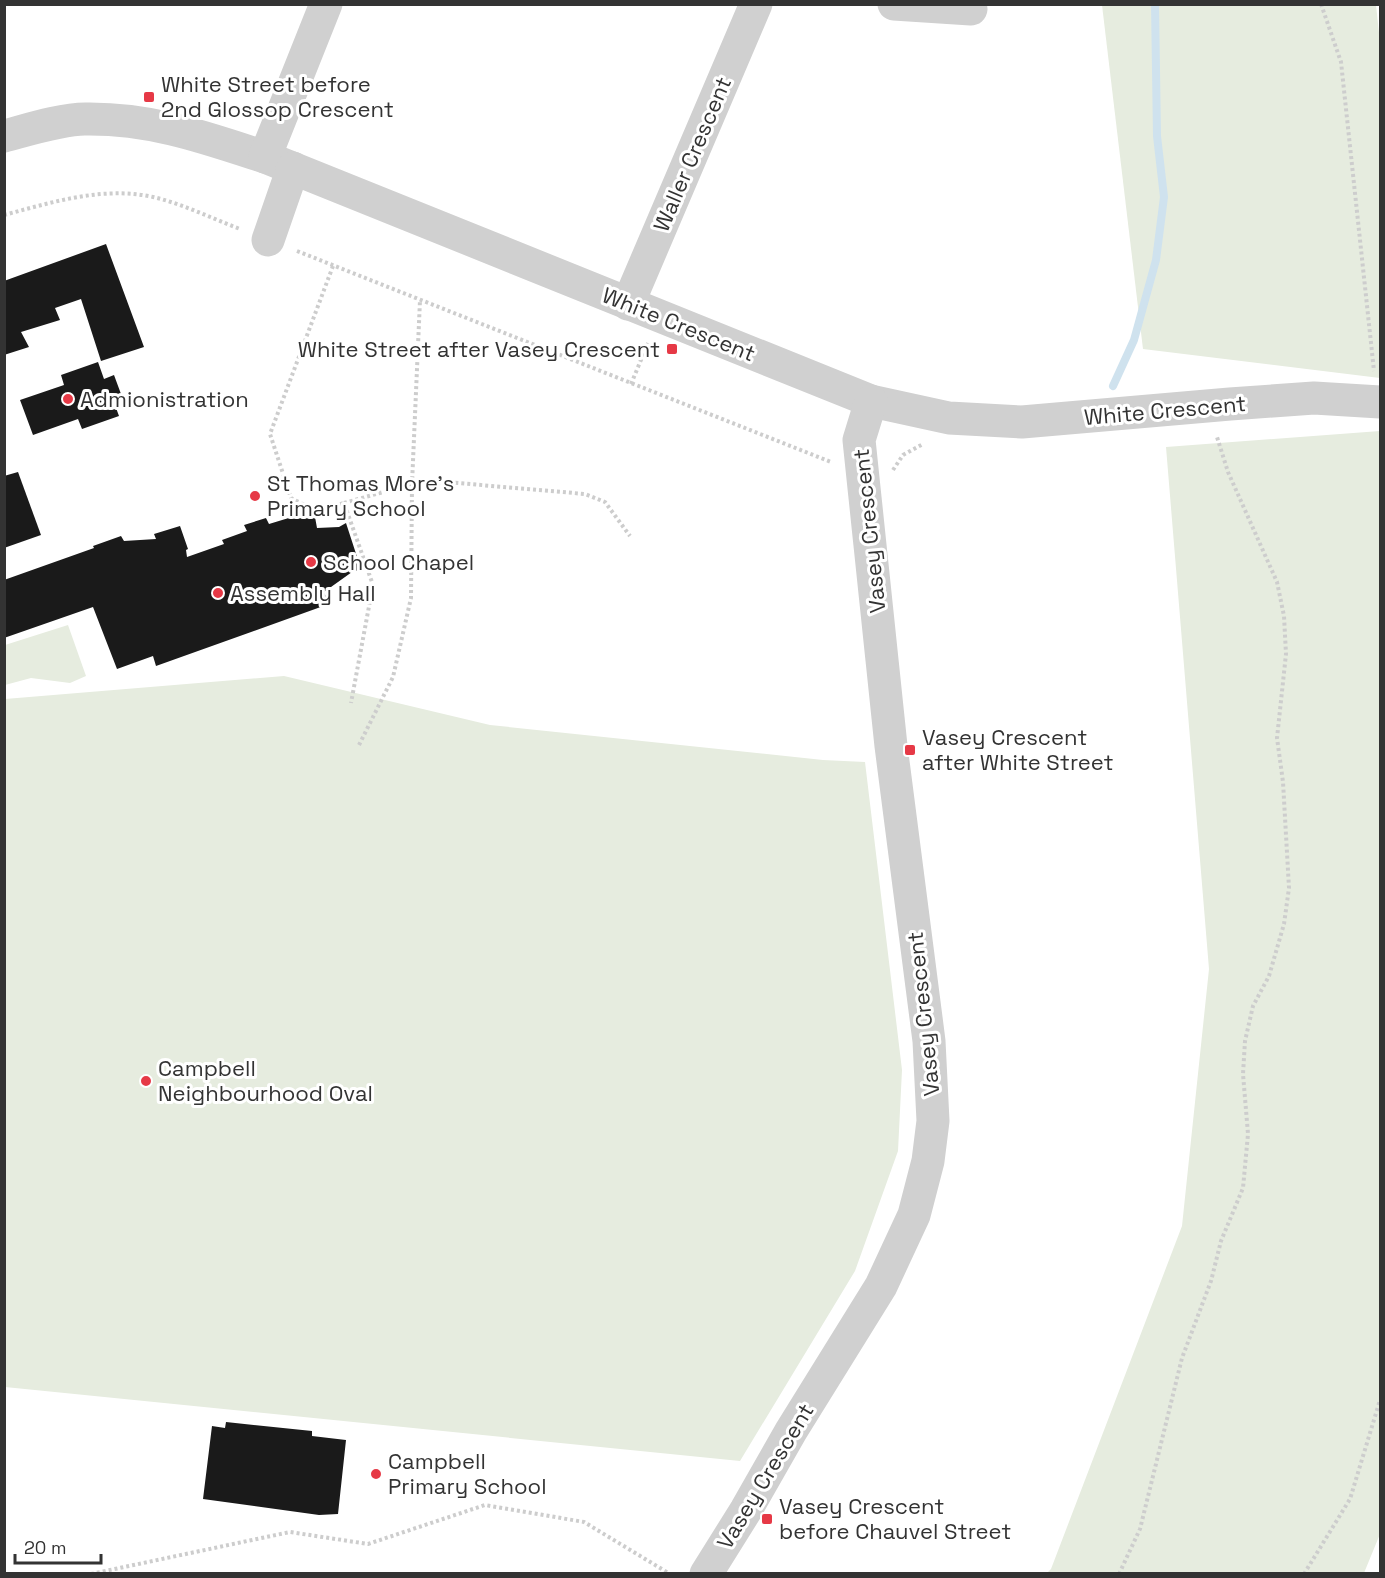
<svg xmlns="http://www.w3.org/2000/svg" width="1385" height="1578" viewBox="0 0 1385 1578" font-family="'Space Grotesk',sans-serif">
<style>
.green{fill:#e6ecdf}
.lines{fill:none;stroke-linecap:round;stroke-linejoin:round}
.stream{stroke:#cfe2ee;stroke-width:8}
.building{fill:#1a1a1a}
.path{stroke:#cdcdcd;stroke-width:4;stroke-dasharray:3 3;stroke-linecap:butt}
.minor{stroke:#d0d0d0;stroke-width:33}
.poi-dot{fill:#e63946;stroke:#fff;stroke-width:2}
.labels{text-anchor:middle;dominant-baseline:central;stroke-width:6;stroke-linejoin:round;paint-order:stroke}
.poi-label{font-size:22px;fill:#333;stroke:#fff;text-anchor:start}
.street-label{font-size:22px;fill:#333;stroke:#fff}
</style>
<rect width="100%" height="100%" fill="#fff"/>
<!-- green -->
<g class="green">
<path d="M1102 5H1376L1380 42V378L1143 349Z"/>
<path d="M1380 431V1534L1364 1573H1047L1051 1569 1182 1226 1209 969 1166 447Z"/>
<path d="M68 625 86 676 70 683 31 678 5 685V645Z"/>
<path d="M284 676 490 725 823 760 865 762 902 1070 898 1151 855 1271 740 1461 5 1387V699Z"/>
</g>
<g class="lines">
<!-- stream -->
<path class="stream" d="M1113 386 1134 340 1156 260 1164 197 1157 136 1155 4"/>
</g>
<!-- building -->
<g class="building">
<path d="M106 244 144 347 101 361 81 299 55 308 60 320 21 332 29 347 4 355V281Z"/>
<path d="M98 362 104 379 114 375 121 394 112 397 119 416 82 429 78 419 33 435 20 400 64 385 61 375Z"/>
<path d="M18 472 41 535 4 548V476Z"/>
<path d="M292 517H315L317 528 339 527 346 523 361 569 352 572 324 592 329 604 156 666 153 656 117 669 93 607 4 638V580L94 548 93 546 121 536 124 541 156 539 154 534 180 526 188 549 186 550 187 557 224 544 222 540 247 531 244 525 266 518 269 524Z"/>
<path d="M226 1422 312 1431V1436L346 1440 338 1514 319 1515 203 1499 212 1426 225 1428Z"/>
</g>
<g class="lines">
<!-- path -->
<g class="path">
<path d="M1321 4 1341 62 1374 371"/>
<path d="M4 215C53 202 103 186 153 197 183 204 211 218 240 229"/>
<path d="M297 251 831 462"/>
<path d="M333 266 270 434 291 498 316 511 344 503 373 585 351 703"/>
<path d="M631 384 648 343"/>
<path d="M893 470 903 455 923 444"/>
<path d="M344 503 412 484 446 482 585 494 605 502 630 536"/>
<path d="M359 745 393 677 411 598 412 484 420 300"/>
<path d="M91 1574 290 1532 368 1544 485 1505 584 1522 670 1574"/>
<path d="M1119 1574 1140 1529 1182 1358 1211 1281 1221 1241 1243 1188 1248 1134 1243 1074 1245 1041 1253 1006 1269 976 1284 924 1289 888 1283 782 1277 738 1286 654 1284 616 1277 582 1228 472 1217 437"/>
<path d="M1304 1574 1350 1499 1380 1400"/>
</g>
<!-- minor -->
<g class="minor">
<path d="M894 4 971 9"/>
<path d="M4 136C27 130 62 119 85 119 151 118 204 137 265 157L871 401 949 418 1022 422 1230 404 1314 398 1380 402"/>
<path d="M265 157 326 4"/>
<path d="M268 240 293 168"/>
<path d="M628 304 756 4"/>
<path d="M706 1574 746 1510 791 1431 881 1286 914 1215 928 1161 933 1121 929 1041 891 746 859 440 871 401"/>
</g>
</g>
<!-- markers -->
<g class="poi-dot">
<rect x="143" y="91" width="12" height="12" rx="3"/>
<rect x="666" y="343" width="12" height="12" rx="3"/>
<circle cx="68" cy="399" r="6"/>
<circle cx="255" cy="496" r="6"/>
<circle cx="311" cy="562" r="6"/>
<circle cx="218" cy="593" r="6"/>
<rect x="904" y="744" width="12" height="12" rx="3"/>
<circle cx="146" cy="1081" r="6"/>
<circle cx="376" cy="1474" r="6"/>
<rect x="761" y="1513" width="12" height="12" rx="3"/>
</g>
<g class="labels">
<!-- poi labels -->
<g class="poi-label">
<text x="161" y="84">White Street before<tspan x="161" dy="25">2nd Glossop Crescent</tspan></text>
<text x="660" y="349" text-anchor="end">White Street after Vasey Crescent</text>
<text x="80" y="399">Admionistration</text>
<text x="267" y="483">St Thomas More's<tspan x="267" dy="25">Primary School</tspan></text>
<text x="323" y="562">School Chapel</text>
<text x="230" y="593">Assembly Hall</text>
<text x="922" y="737">Vasey Crescent<tspan x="922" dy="25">after White Street</tspan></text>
<text x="158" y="1068">Campbell<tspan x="158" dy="25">Neighbourhood Oval</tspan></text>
<text x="388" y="1461">Campbell<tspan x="388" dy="25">Primary School</tspan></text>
<text x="779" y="1506">Vasey Crescent<tspan x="779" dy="25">before Chauvel Street</tspan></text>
</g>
<!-- street labels -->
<g class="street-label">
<text transform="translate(692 154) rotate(-67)">Waller Crescent</text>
<text transform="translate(679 324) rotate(22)">White Crescent</text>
<text transform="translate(1165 410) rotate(-5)">White Crescent</text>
<text transform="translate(869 531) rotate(-96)">Vasey Crescent</text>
<text transform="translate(923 1014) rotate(-96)">Vasey Crescent</text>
<text transform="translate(765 1476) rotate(-59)">Vasey Crescent</text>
</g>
</g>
<!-- border -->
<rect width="1385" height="1578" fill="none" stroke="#333333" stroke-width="12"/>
<!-- scale -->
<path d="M15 1554v9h86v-9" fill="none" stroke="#333333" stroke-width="3"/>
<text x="24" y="1554" font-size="18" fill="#333333" stroke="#ffffff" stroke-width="4.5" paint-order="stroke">20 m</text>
</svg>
